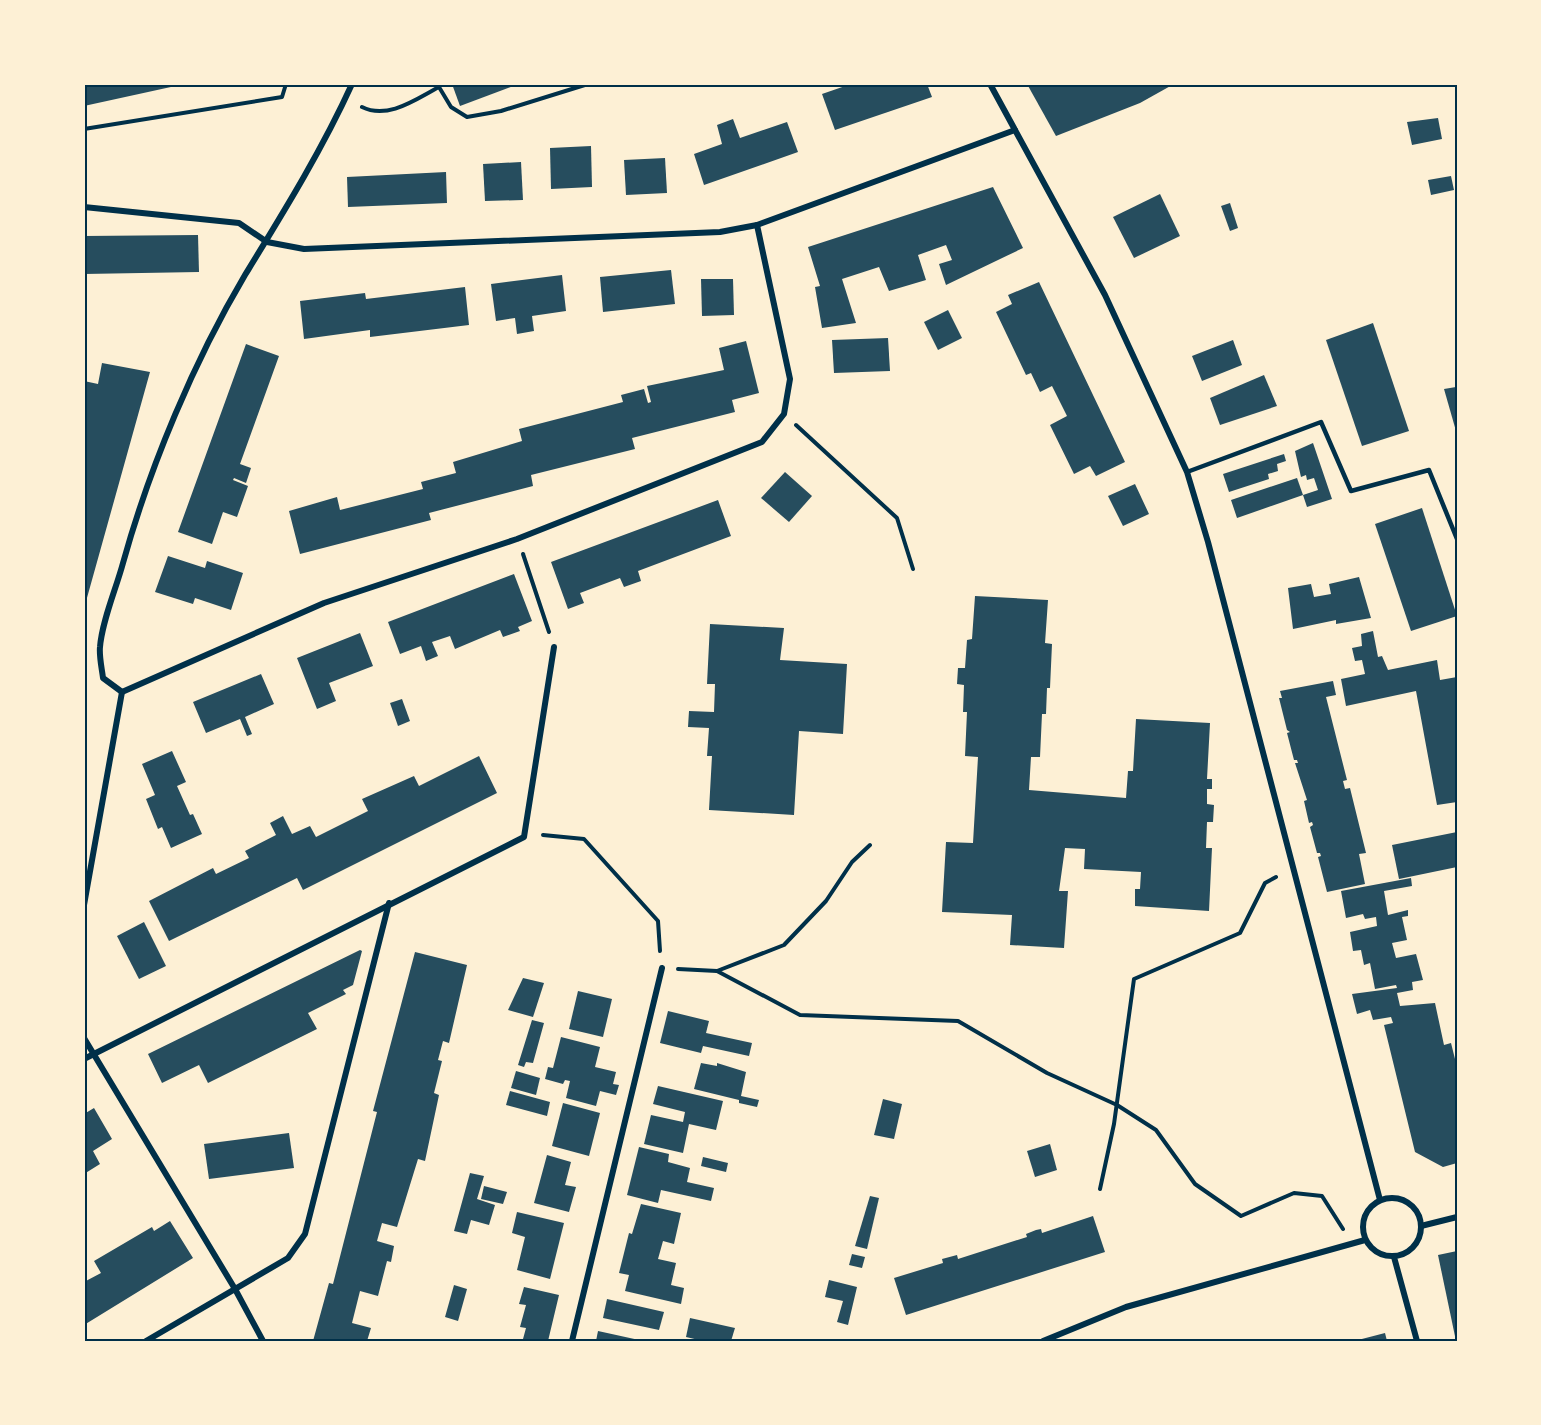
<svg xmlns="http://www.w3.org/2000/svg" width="1541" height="1425" viewBox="0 0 1541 1425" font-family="Karla,sans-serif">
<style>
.building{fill:#264d5e}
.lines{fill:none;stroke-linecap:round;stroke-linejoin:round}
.path{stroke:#003049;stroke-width:4}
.service{stroke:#003049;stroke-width:4.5}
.minor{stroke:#003049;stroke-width:6}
.neatline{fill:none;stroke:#003049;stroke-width:2}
</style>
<rect width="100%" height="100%" fill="#fdf0d5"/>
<!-- building -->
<g class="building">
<path d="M84 84H180V85L84 106Z"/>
<path d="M452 84H519L460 106Z"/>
<path d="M851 84H927L932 97 835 130 822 94Z"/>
<path d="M1027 84H1174L1140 103 1056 136Z"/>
<path d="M1438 118 1442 139 1412 145 1407 122Z"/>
<path d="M733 119 740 138 787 122 798 152 704 185 694 154 722 144 717 125Z"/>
<path d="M591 146 592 187 551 189 550 148Z"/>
<path d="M665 158 667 193 626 195 624 160Z"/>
<path d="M521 162 523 200 485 201 483 164Z"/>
<path d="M446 172 447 203 348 207 347 177Z"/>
<path d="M1451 176 1454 190 1431 195 1428 180Z"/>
<path d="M993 187 1023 248 946 285 939 264 952 260 946 245 918 255 926 280 889 291 879 267 842 279 856 323 822 328 815 287 820 286 808 247Z"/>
<path d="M1160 194 1180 236 1134 258 1113 217Z"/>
<path d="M1230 203 1238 228 1230 231 1221 206Z"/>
<path d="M198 235 199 272 84 274V236Z"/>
<path d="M671 270 675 304 603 312 600 277Z"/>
<path d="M562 275 566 311 532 316 534 331 517 334 515 318 496 321 491 284Z"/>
<path d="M701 279H733L734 315 702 316Z"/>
<path d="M1039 282 1125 462 1096 476 1090 466 1074 474 1050 425 1067 416 1052 386 1040 392 1031 373 1026 375 996 312 1012 304 1008 295Z"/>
<path d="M465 287 469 325 370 337V330L304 339 300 301 365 293 366 299Z"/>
<path d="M948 310 962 338 938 350 924 322Z"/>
<path d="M1373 323 1409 431 1362 446 1326 340Z"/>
<path d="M888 338 890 371 834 373 832 340Z"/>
<path d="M1233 340 1242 365 1202 381 1192 356Z"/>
<path d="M746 341 759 393 732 400 735 412 632 438 635 449 531 475 533 486 429 513 431 520 300 554 289 511 337 497 340 510 423 489 421 482 456 473 453 462 522 441 519 429 623 402 621 395 644 389 648 403 651 402 647 386 724 370 719 348Z"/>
<path d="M246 344 279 356 240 464 251 468 246 483 234 478 233 480 248 486 237 517 223 512 212 544 178 532Z"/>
<path d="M102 363 150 372 85 605 84 381 98 384Z"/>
<path d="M1264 375 1277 406 1220 425 1210 398Z"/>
<path d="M1456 387 1457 391 1456 431 1444 389Z"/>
<path d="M1313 443 1332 499 1307 507 1303 495 1318 490 1314 478 1307 480 1306 475 1301 477 1295 451Z"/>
<path d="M1284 454 1286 461 1277 464 1278 471 1268 474 1269 479 1229 492 1223 474Z"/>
<path d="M785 472 812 496 789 522 761 498Z"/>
<path d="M1297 478 1303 495 1237 518 1231 500Z"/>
<path d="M1135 484 1149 514 1123 526 1108 496Z"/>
<path d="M718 500 731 536 638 571 641 581 624 587 620 578 580 593 584 603 568 609 551 562Z"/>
<path d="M1422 508 1457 616 1411 631 1375 524Z"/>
<path d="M168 556 205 568 207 561 243 573 231 610 195 598 193 604 155 592Z"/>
<path d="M514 574 532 621 518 627 520 631 503 637 500 630 455 649 450 636 432 642 438 656 426 661 421 646 400 654 388 622Z"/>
<path d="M1359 577 1371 618 1336 624V620L1293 629 1288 588 1311 584 1314 597 1331 594 1329 584Z"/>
<path d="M975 596 1048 600 1045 643 1052 644 1050 688H1047L1046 714H1042L1040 757H1031L1029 790 1126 798 1128 771H1133L1136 719 1210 723 1207 779H1212V789H1207V804L1214 805 1213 822H1207L1206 848H1212L1209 911 1135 906V889H1140L1141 872 1084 869 1085 849 1065 848 1059 891H1068L1064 948 1010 945 1012 915 942 912 946 842 973 843 978 757 965 756 967 712H963L964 685 957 684 958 668H965L967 640 972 639Z"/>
<path d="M710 624 784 628 780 660 847 664 843 734 799 731 794 815 709 810 712 756H707L709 728 688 727 689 711 714 712 715 684H707Z"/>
<path d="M1373 631 1378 657 1382 656 1388 670 1437 660 1440 680 1457 677V802L1437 805 1416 691 1346 706 1341 679 1365 674 1362 660 1355 661 1352 648 1362 646 1361 634Z"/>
<path d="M360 633 373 666 329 683 336 701 317 709 297 658Z"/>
<path d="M261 674 274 704 245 717 252 734 247 736 240 719 206 733 193 702Z"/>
<path d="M1333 681 1336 695 1326 697 1347 780 1343 781 1345 789 1350 788 1366 853 1359 854 1365 884 1327 892 1318 857 1321 856 1320 853H1317L1310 827 1313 825 1312 822 1309 823 1304 801 1307 800 1295 763H1298L1297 760H1294L1287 733 1290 732 1287 730 1279 698H1282L1280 691Z"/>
<path d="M402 699 410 721 398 726 390 703Z"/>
<path d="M172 751 186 782 177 786 190 815 193 814 202 834 171 848 162 827 158 829 146 799 155 795 142 764Z"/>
<path d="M479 756 497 793 303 890 297 878 169 941 149 901 213 868 216 874 249 858 245 851 276 835 270 823 283 816 292 834 310 826 316 837 368 811 362 799 414 776 419 786Z"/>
<path d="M1457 832V867L1399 879 1392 845Z"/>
<path d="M1411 878 1412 886 1384 891 1388 915 1408 910V916L1402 917 1407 940 1392 943 1396 958 1416 954 1423 980 1412 982 1413 990 1397 993 1400 1006 1435 1003 1444 1045 1451 1043 1457 1067V1163L1443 1167 1415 1152 1384 1025 1393 1023 1391 1017 1373 1020 1370 1010 1357 1014 1352 994 1397 988 1396 985 1375 989 1370 963 1364 965 1361 950 1353 951 1350 932 1377 926 1376 917 1365 919 1363 914 1346 918 1341 891Z"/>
<path d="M144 922 166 966 139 979 117 936Z"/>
<path d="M360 950 362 951 353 985 343 990 346 994 308 1013 317 1029 208 1083 199 1065 162 1083 148 1054Z"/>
<path d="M415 952 467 965 449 1043 443 1041 438 1060 442 1061 434 1093 439 1095 425 1161 418 1159 397 1227 382 1223 377 1241 394 1246 391 1262 387 1261 378 1296 360 1291 352 1323 371 1328 367 1341H313L329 1283 333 1284 377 1112 373 1111Z"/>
<path d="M523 978 544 983 533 1017 508 1010Z"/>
<path d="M578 991 612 999 603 1037 569 1029Z"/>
<path d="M668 1011 709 1021 706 1033 752 1043 749 1056 703 1046 701 1053 660 1043Z"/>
<path d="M532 1020 544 1023 533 1063 526 1062 524 1067 518 1065Z"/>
<path d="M561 1037 600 1047 595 1067 616 1072 613 1084 619 1085 616 1095 600 1091 596 1106 566 1098 570 1081 565 1080 563 1084 545 1079 548 1067 553 1068Z"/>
<path d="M701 1063 717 1066V1063L746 1072 741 1096 759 1100 757 1107 739 1103V1100L694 1089Z"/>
<path d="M516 1071 540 1078 536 1095 511 1088Z"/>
<path d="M658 1086 723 1101 716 1130 689 1124 683 1153 644 1144 651 1115 683 1122 685 1112 653 1104Z"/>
<path d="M510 1091 550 1102 547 1116 506 1105Z"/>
<path d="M883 1099 902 1104 894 1139 874 1135Z"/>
<path d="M563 1103 600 1113 589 1156 552 1146Z"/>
<path d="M94 1108 112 1139 93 1151 100 1164 84 1174V1114Z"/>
<path d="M289 1133 294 1168 209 1179 204 1144Z"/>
<path d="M1050 1144 1057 1170 1035 1177 1027 1151Z"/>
<path d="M639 1147 669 1154 668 1162 690 1168 687 1182 714 1188 711 1201 661 1190 658 1203 627 1195Z"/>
<path d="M547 1155 571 1162 565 1185 576 1187 569 1212 534 1203Z"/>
<path d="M703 1157 728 1163 726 1172 701 1166Z"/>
<path d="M470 1173 484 1176 477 1199 495 1205 489 1225 471 1220 467 1234 454 1231Z"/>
<path d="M484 1186 507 1192 503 1204 481 1199Z"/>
<path d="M870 1196 879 1198 867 1249 855 1246Z"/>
<path d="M641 1204 681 1213 674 1244 663 1241 658 1259 676 1263 671 1285 684 1288 681 1304 625 1291 629 1275 619 1273 629 1233 632 1234Z"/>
<path d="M517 1212 564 1223 550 1279 517 1270 525 1237 512 1233Z"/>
<path d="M1093 1216 1105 1252 906 1315 894 1278 943 1263 942 1259 957 1255 958 1259 1027 1237 1026 1234 1036 1230 1041 1229 1042 1233Z"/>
<path d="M170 1221 193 1258 84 1325V1282L101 1273 94 1261 152 1227 154 1231Z"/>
<path d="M1457 1251V1341H1456L1438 1255Z"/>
<path d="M852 1254 865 1257 862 1268 849 1265Z"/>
<path d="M829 1280 857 1287 848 1325 837 1322 843 1301 825 1297Z"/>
<path d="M454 1285 467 1289 458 1321 445 1317Z"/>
<path d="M524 1287 559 1295 548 1341 523 1339 526 1328 520 1327 526 1305 519 1304Z"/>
<path d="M607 1299 664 1312 659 1330 603 1318Z"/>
<path d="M690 1318 735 1328 731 1341H703L686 1337Z"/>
<path d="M598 1331 639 1340V1341H596Z"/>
<path d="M1385 1333 1387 1341H1358V1340Z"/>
</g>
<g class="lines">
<!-- path -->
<g class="path">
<path d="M362 107C388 120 416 99 439 87L451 107 467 117 501 111 588 84"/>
<path d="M84 129 282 97 286 84"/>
<path d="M796 425 897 518 913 569"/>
<path d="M523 554 549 632"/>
<path d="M543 835 584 839 658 921 660 951"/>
<path d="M678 969 717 971 784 945 826 901 852 862 870 845"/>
<path d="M717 971 800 1015 958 1021 1047 1073 1117 1105 1156 1130 1195 1184 1241 1216 1294 1193 1322 1196 1343 1229"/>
<path d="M1100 1189 1114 1124 1134 979 1240 933 1265 883 1276 877"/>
</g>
<!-- service -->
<path class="service" d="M1187 472 1321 422 1351 491 1429 470 1457 539"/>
<!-- minor -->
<g class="minor">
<path d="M990 84 1105 295 1187 472 1208 542 1380 1200"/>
<path d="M84 207 239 223 267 242 304 249 720 232 757 225 1015 130"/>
<path d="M122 692 324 603 517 539 762 442 784 414 790 379 757 225"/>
<path d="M122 692 103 678C102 669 99 657 100 647 102 621 116 589 123 563 150 466 194 361 245 275 283 213 322 150 352 84"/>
<path d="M84 905 122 692"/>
<path d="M84 1038 235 1289 263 1341"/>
<path d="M84 1059 524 837 554 647"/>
<circle cx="1392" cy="1227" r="29"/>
<path d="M1421 1226 1457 1217"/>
<path d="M1394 1257 1417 1341"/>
<path d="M146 1341 288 1258 305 1234 389 903"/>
<path d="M572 1341 662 968"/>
<path d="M1043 1341 1126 1307 1365 1240"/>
</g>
</g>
<!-- border -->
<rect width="1541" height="1425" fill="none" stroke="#fdf0d5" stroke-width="171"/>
<rect x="86" y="86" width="1370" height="1254" class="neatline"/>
</svg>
